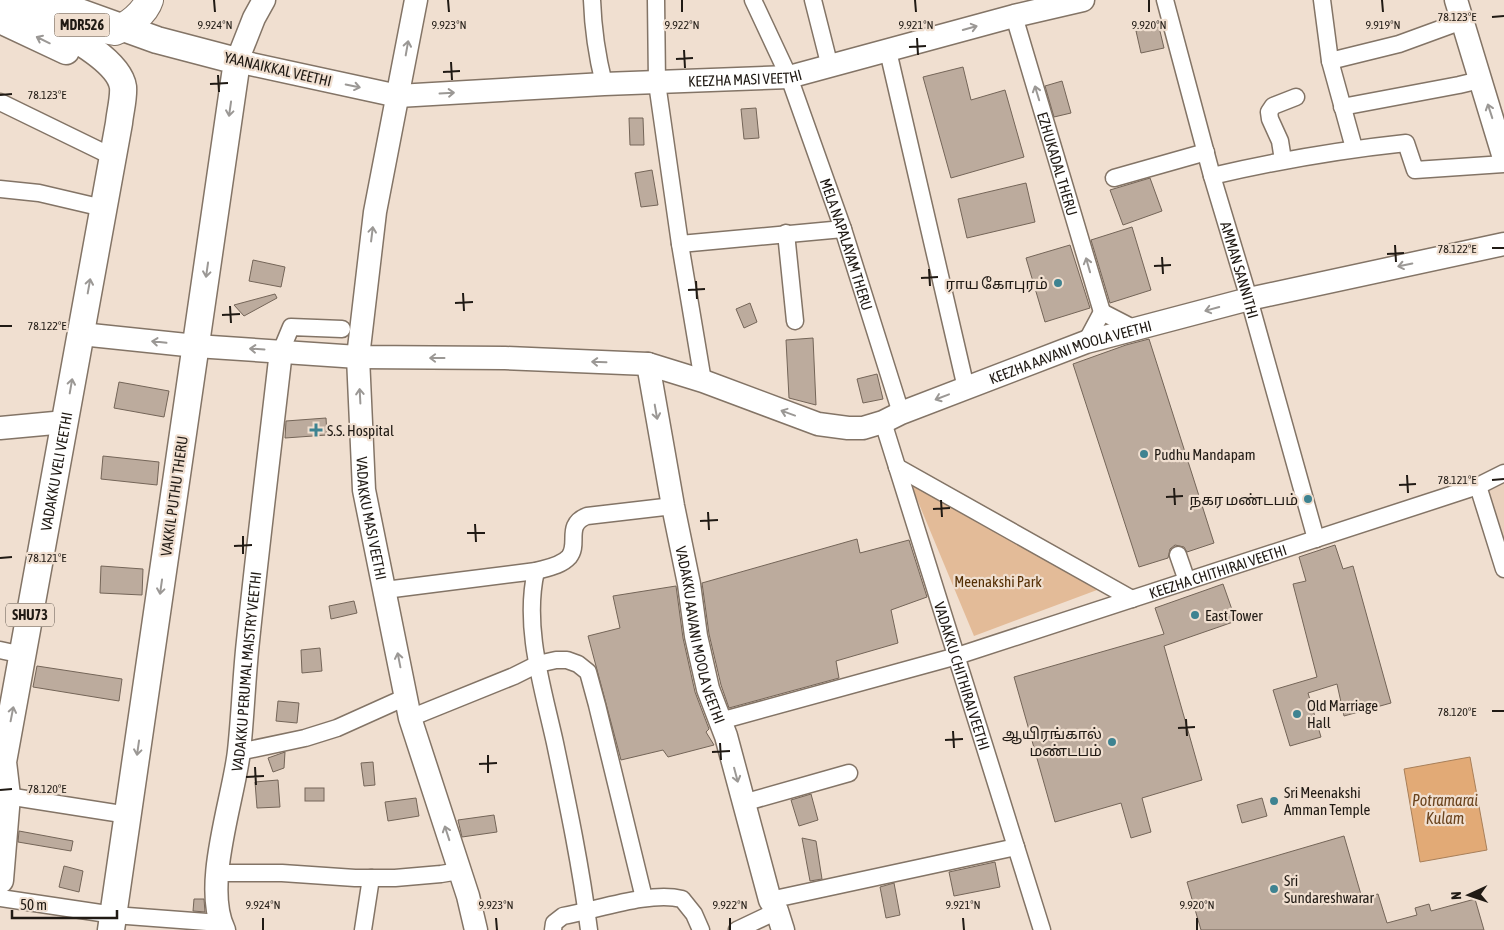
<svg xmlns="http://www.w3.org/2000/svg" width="1504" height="930" viewBox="0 0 1504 930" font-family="'Asap Condensed','Noto Sans Tamil',sans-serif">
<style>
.built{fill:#e9d1bd}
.green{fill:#e3bb98}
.water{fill:#e2aa76;stroke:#a87f59}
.building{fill:#bcab9d;stroke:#746558}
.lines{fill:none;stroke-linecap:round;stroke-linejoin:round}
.street-casing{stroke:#837466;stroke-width:19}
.secondary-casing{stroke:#837466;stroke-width:25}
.primary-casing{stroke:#837466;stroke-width:29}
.highway-casing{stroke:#837466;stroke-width:30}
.street{stroke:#fff;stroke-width:16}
.secondary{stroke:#fff;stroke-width:22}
.primary{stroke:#fff;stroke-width:26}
.highway{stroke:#fff;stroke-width:28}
.oneway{stroke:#9b9895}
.ticks{fill:none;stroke:#201a14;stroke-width:2}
.poi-dot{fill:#3e8391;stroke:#f0dfd0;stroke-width:2}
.labels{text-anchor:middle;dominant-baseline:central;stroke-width:4.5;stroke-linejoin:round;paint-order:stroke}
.shield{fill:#f0dfd0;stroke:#5e554c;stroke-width:1}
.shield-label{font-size:14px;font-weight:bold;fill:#201a14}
.street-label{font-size:15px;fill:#201a14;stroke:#f0dfd0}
.poi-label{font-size:15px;fill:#201a14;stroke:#f0dfd0;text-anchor:start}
.park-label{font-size:15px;fill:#553006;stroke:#f0dfd0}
.water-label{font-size:16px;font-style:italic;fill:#6a431d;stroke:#f0dfd0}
.ticks-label{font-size:12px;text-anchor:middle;fill:#201a14;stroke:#f0dfd0;stroke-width:4.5;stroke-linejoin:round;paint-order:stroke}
</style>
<rect width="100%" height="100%" fill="#f0dfd0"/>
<!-- built -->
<path class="built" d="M1504 472V548L1485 486Z"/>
<!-- green -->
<path class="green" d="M909 480 1097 590 974 636Z"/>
<!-- water -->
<path class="water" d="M1470 757 1487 850 1420 862 1404 769Z"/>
<!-- building -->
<g class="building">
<path d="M1159 27 1164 48 1141 53 1136 31Z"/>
<path d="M963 67 971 100 1005 90 1024 157 951 178 923 77Z"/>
<path d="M1062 81 1071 113 1054 117 1045 86Z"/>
<path d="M756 108 759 138 744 139 741 109Z"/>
<path d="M629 118H643L644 145H630Z"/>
<path d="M652 170 658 205 641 207 635 173Z"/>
<path d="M1150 178 1162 211 1123 225 1110 190Z"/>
<path d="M1026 183 1035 222 967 238 958 199Z"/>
<path d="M1132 227 1151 290 1110 303 1091 240Z"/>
<path d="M1070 245 1090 308 1045 322 1026 258Z"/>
<path d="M253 260 285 267 281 287 249 281Z"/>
<path d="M275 294 277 298 244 316 234 305Z"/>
<path d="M750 303 757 322 744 328 736 309Z"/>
<path d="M813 338 816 405 789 398 786 340Z"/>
<path d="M1149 339 1214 543 1187 552 1184 547 1175 545 1170 549 1168 558 1139 567 1073 364 1126 345Z"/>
<path d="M877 374 883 399 863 403 857 379Z"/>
<path d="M119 382 169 391 164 417 114 408Z"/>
<path d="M326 418 327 435 285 438 286 421Z"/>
<path d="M103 456 159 462 157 485 101 479Z"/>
<path d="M857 539 860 553 909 540 927 597 891 610 898 643 836 661 839 678 729 708 721 685 709 634 702 583Z"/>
<path d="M1335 545 1343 569 1353 566 1391 703 1344 716 1337 684 1308 693 1321 737 1290 746 1273 690 1317 677 1293 584 1306 581 1299 557Z"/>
<path d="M101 566 143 569 142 595 100 593Z"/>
<path d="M1223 584 1236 621 1164 646 1202 780 1142 798 1151 832 1131 838 1121 803 1055 822 1014 677 1164 634 1155 608Z"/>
<path d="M676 586 683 638 695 692 709 729 706 732 714 745 668 757 663 750 621 760 588 636 620 628 613 596Z"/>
<path d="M354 601 357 613 331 619 329 606Z"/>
<path d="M320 648 322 671 302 673 301 650Z"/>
<path d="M37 666 122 679 119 701 33 687Z"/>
<path d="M278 701 299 703 297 723 276 721Z"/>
<path d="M285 752 284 768 273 772 268 758Z"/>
<path d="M373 762 375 785 364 786 361 763Z"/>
<path d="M278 780 280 807 257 808 255 782Z"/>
<rect x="305" y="788" width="19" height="13"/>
<path d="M811 794 818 820 799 826 791 800Z"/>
<path d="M416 798 419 816 388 821 385 802Z"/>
<path d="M1262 798 1267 816 1242 823 1237 805Z"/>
<path d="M494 815 497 832 462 837 458 820Z"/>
<path d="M19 831 73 841 71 851 18 842Z"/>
<path d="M1344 836 1362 898 1378 894 1387 923 1417 915 1415 908 1429 904 1431 911 1475 899 1484 930H1201L1187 882Z"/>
<path d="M802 838 816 841 822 879 810 881Z"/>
<path d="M995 862 1000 887 954 896 949 872Z"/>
<path d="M64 866 83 871 79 892 59 887Z"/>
<path d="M894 883 900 915 886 918 880 887Z"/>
<path d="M194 899H204L205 912 193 911Z"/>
</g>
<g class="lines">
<!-- street casing -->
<g class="street-casing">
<g id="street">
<path d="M592 0C593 29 597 56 604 84"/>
<path d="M656 0 657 83 680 244 703 381"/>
<path id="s1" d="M753 0 789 77 843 229 901 413"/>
<path d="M813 0 830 67"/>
<path id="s2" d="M1165 0 1212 176 1249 299 1316 539"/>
<path d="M1322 0 1330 61 1354 148"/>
<path id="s3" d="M1014 16 1102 312"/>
<path d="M888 51 966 388"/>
<path d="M1330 61 1399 44 1462 21"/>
<path d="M0 102 113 157"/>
<path d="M1342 107 1459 85 1480 80"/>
<path d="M1283 160 1280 141 1270 119 1269 112 1273 106 1296 97"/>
<path d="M1212 176C1276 161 1340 150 1406 143L1415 170 1504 164"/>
<path d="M1114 178 1206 152"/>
<path d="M0 189 39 193 103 208"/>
<path d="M786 233 795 321"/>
<path d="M680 244 843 229"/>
<path d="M1086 342 1102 312 1135 329"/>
<path d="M281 351 291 327 342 329"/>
<path id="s4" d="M883 422 1042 930"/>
<path d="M897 467 1132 599"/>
<path d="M1478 486 1504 569"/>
<path d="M1178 555 1187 581"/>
<path d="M536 571C523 627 543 688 555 743 568 805 581 867 589 930"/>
<path d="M385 590 536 571C546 568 561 566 569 557 580 544 564 525 587 516L673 506"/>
<path d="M0 650 23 655"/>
<path d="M410 718 514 676 538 664 556 660H567L578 664 588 672 597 705 644 898"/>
<path id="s5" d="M720 721 957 656 1478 486 1504 473"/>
<path d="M239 752 305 738 337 728 406 697"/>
<path d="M7 796 128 815"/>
<path d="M743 803 849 773"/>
<path d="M217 873H282L355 878H395L441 874 459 871"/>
<path d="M0 898 114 915 220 923"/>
<path d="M770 900 1016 847"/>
<path d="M363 930 371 878"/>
<path d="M553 930 554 923 563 916C598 910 649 891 682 899L694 914 701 930"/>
<path d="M737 930 777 911"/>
</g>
</g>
<!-- secondary casing -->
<g class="secondary-casing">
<g id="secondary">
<path id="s6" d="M264 0 254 18 237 61 398 96 604 84 789 77 1014 16 1083 0"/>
<path id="s7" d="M416 0 375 212 358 357 364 490 410 718 468 896 476 930"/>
<path d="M1456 0 1504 158"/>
<path id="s8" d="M81 334 196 346 358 357 505 358 648 364 703 381 818 424 848 428H863L883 422 901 413 1086 342 1249 299 1504 244"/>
<path id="s9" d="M648 364 673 506 689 584 696 636 708 689 726 736 770 900 777 911 783 930"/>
<path d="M0 428 65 422"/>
<path id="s10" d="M224 930C202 886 234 798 239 751 243 714 244 677 248 641 258 544 270 447 281 351"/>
</g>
</g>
<!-- primary casing -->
<g class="primary-casing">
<g id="primary">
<path d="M46 0 157 40 237 61 111 930"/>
<path d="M0 20 66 51"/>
<path id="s11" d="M0 880 7 796 3 762 119 123C120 112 124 98 123 87 119 60 66 33 44 21"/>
</g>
</g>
<!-- highway casing -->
<g class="highway-casing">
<path id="highway" d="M3 0 39 18 115 31C128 26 145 13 149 0"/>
</g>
<!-- street -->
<use href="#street" class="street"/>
<!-- secondary -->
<use href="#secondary" class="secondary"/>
<!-- primary -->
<use href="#primary" class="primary"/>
<!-- highway -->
<use href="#highway" class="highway"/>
</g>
<!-- one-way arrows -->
<defs><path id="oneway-shaft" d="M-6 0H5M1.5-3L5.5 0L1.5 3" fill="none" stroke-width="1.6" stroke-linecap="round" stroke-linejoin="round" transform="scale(1.25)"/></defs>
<g class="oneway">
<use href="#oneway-shaft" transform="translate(970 28) rotate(-16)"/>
<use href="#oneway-shaft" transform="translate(43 40) rotate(-154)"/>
<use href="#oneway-shaft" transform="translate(407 48) rotate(-80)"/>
<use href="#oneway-shaft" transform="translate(353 86) rotate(12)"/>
<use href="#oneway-shaft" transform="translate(447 93) rotate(-3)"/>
<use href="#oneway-shaft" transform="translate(1037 93) rotate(-107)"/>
<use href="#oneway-shaft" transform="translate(230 109) rotate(98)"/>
<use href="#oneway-shaft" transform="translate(1490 111) rotate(-108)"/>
<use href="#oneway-shaft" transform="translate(372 234) rotate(-83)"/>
<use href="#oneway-shaft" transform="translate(1088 265) rotate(-106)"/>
<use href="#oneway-shaft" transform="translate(1405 265) rotate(168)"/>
<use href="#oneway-shaft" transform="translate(207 270) rotate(98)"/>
<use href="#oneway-shaft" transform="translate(89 286) rotate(-80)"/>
<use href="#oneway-shaft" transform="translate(1212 309) rotate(165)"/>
<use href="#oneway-shaft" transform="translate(159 342) rotate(-174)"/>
<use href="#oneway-shaft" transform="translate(257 349) rotate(-177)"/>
<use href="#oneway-shaft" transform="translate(437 358) rotate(-180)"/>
<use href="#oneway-shaft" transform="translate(599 362) rotate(-178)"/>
<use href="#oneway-shaft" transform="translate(71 386) rotate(-80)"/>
<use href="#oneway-shaft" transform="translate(360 396) rotate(-93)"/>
<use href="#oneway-shaft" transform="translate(942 397) rotate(159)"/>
<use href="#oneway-shaft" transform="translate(656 412) rotate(80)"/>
<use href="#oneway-shaft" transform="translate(788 413) rotate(-160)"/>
<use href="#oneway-shaft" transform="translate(161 587) rotate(98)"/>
<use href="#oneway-shaft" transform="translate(399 660) rotate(-101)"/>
<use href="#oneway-shaft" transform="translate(12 714) rotate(-79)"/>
<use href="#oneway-shaft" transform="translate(138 748) rotate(98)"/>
<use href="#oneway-shaft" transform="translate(736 775) rotate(75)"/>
<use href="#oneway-shaft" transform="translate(447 833) rotate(-108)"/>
</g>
<!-- ticks -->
<path class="ticks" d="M214 0 215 12M448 0 449 12M682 0V12M915 0 916 12M1149 0V12M1382 0 1383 12M1492 17 1504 16M917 38 918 55M909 47 926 46M684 50 685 68M676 59 693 58M451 62 452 80M443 72 460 71M218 75 219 92M210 84 228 83M0 95 12 94M1395 245 1396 262M1492 248H1504M1387 254 1404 253M1162 257 1163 274M1154 266 1171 265M929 269 930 286M921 278 938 277M696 281 697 299M688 290 705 289M463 293 464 311M455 303 473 302M230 306 231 323M222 315 240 314M0 326H12M1407 475 1408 493M1492 480 1504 479M1399 485 1416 484M1174 488 1175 505M1166 497 1183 496M941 500 942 517M933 509 950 508M708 512 709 530M700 521 718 520M475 524 476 542M467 533H485M243 536V554M234 546 252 545M0 558 12 557M1492 711H1504M1186 719 1187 736M1178 728 1195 727M953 731 954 748M945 740 963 739M720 743 721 760M712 752 730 751M488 755V773M479 764 497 763M255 767 256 785M246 777 264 776M0 790 12 789M263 918V930M496 918 497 930M730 918V930M963 918 964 930M1197 918V930"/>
<!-- markers -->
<g class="poi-dot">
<circle cx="1058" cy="283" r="5"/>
<path d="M313.5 422.5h5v5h5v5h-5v5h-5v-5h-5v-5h5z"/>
<circle cx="1144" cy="454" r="5"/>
<circle cx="1308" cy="499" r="5"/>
<circle cx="1195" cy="615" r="5"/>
<circle cx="1297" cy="714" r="5"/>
<circle cx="1112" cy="742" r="5"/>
<circle cx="1274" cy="801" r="5"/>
<circle cx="1274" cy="889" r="5"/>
</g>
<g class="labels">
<!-- shield labels -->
<g class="shield">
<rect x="54.5" y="13.5" width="55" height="23" rx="4"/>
<rect x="6" y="603.5" width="48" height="23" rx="4"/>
</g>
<g class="shield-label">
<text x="82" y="25">MDR526</text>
<text x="30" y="615">SHU73</text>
</g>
<!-- street labels -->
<g class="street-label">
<text transform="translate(278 69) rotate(13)">YAANAIKKAL VEETHI</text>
<text stroke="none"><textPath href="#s6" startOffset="579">KEEZHA MASI VEETHI</textPath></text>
<text stroke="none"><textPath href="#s3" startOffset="154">EZHUKADAL THERU</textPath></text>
<text stroke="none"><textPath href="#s1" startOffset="262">MELA NAPALAYAM THERU</textPath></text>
<text stroke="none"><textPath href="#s2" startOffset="280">AMMAN SANNITHI</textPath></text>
<text stroke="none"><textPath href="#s8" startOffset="1015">KEEZHA AAVANI MOOLA VEETHI</textPath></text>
<text stroke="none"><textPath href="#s11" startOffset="414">VADAKKU VELI VEETHI</textPath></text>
<text transform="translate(174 496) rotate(-82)">VAKKIL PUTHU THERU</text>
<text stroke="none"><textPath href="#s7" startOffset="524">VADAKKU MASI VEETHI</textPath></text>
<text stroke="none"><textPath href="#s5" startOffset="520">KEEZHA CHITHIRAI VEETHI</textPath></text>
<text stroke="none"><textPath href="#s9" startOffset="276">VADAKKU AAVANI MOOLA VEETHI</textPath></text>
<text stroke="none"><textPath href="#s10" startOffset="262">VADAKKU PERUMAL MAISTRY VEETHI</textPath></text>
<text stroke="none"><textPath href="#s4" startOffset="266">VADAKKU CHITHIRAI VEETHI</textPath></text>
</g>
<!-- poi labels -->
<g class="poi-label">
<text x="1048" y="283" text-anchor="end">ராய கோபுரம்</text>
<text x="327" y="430">S.S. Hospital</text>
<text x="1154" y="454">Pudhu Mandapam</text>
<text x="1298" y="499" text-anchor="end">நகர மண்டபம்</text>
<text x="1205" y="615">East Tower</text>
<text x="1307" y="705">Old Marriage<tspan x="1307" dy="17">Hall</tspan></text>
<text x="1102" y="733" text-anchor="end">ஆயிரங்கால்<tspan x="1102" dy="17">மண்டபம்</tspan></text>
<text x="1284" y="792">Sri Meenakshi<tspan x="1284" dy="17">Amman Temple</tspan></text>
<text x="1284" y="880">Sri<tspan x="1284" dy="17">Sundareshwarar</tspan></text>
</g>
<!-- park labels -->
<g class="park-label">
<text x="998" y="581">Meenakshi Park</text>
</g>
<!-- water labels -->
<g class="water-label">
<text x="1445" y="800">Potramarai<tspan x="1445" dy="18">Kulam</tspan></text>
</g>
</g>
<g class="ticks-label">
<text x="1457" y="21">78.123°E</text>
<text x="215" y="29">9.924°N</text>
<text x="449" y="29">9.923°N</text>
<text x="682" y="29">9.922°N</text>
<text x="916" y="29">9.921°N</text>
<text x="1149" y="29">9.920°N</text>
<text x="1383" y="29">9.919°N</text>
<text x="47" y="99">78.123°E</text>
<text x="1457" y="253">78.122°E</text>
<text x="47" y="330">78.122°E</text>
<text x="1457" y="484">78.121°E</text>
<text x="47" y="562">78.121°E</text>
<text x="1457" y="716">78.120°E</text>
<text x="47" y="793">78.120°E</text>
<text x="263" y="909">9.924°N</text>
<text x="496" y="909">9.923°N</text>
<text x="730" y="909">9.922°N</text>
<text x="963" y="909">9.921°N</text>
<text x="1197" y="909">9.920°N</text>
</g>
<!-- north arrow -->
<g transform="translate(1469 895) rotate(267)" stroke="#f0dfd0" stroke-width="4" paint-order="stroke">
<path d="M0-4L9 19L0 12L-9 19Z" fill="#201a14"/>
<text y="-8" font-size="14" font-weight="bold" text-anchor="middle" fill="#201a14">N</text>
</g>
<!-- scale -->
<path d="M12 910v8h105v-8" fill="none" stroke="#201a14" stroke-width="2.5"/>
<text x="20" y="910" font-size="15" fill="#201a14" stroke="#f0dfd0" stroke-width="4" paint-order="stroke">50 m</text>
</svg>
